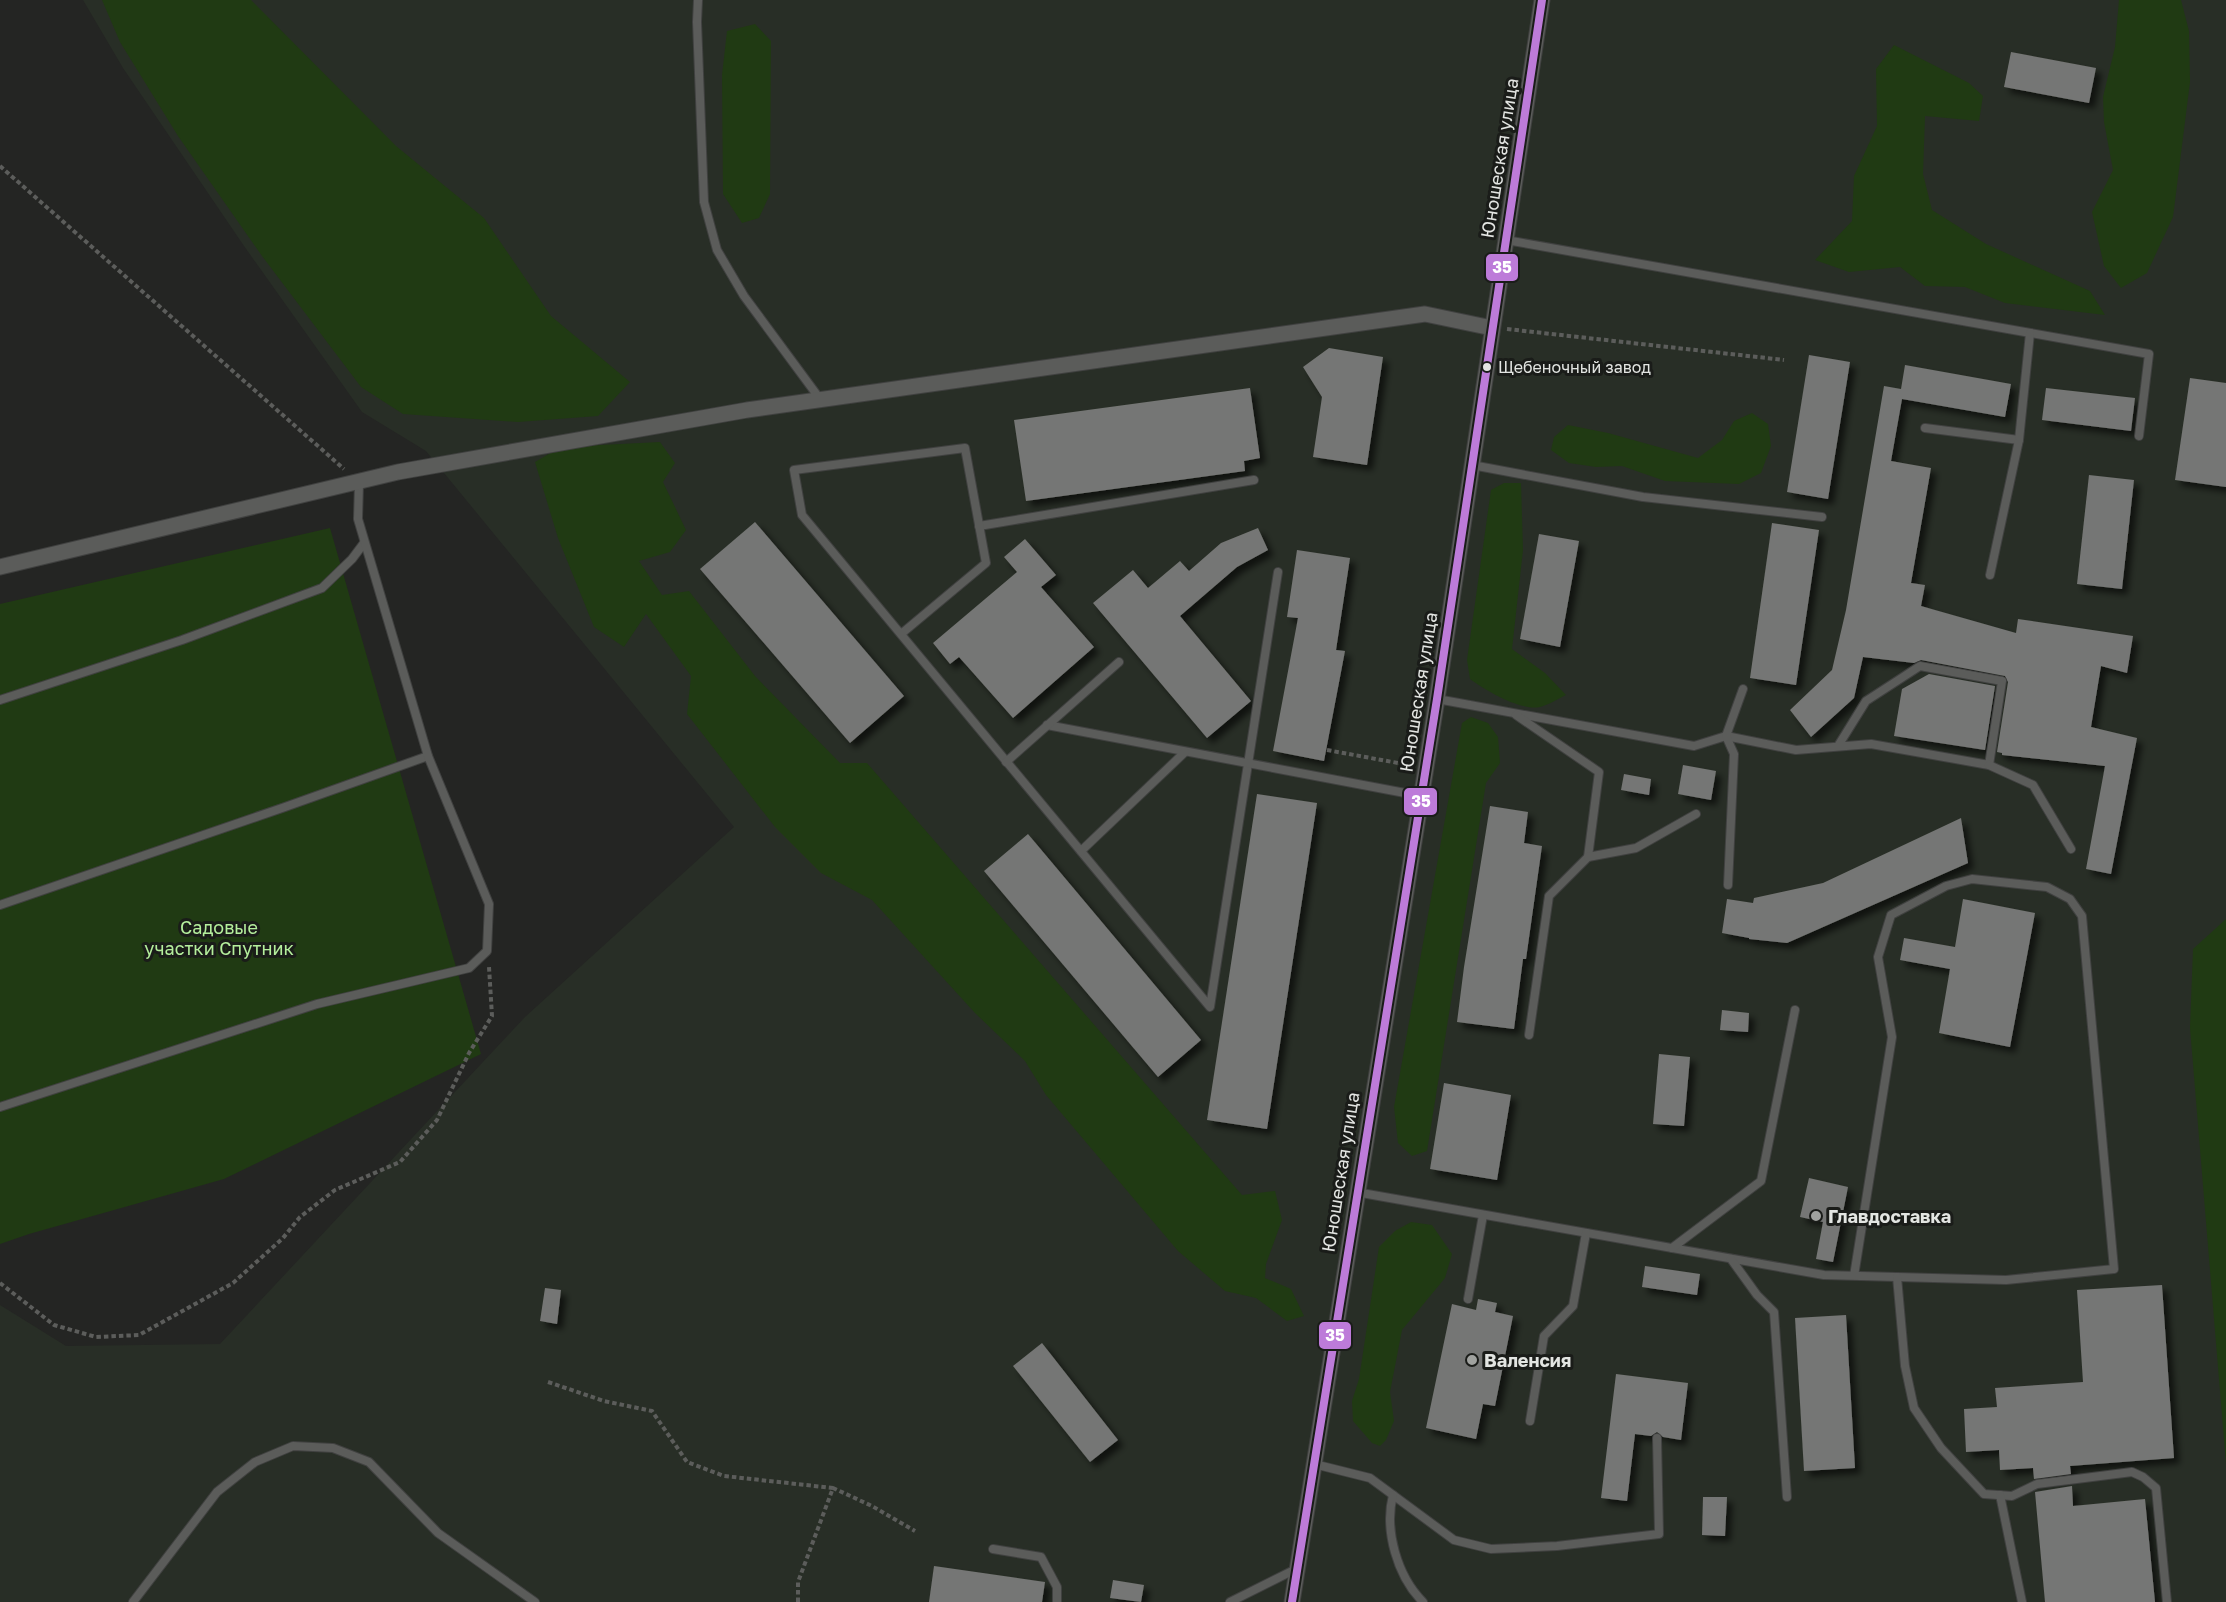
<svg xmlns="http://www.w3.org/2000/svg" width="2226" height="1602" viewBox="0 0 2226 1602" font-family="'Golos Text',sans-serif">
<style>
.built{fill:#282e26}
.green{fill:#203a13}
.building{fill:#757674;filter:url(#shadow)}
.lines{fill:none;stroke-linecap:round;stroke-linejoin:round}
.lane-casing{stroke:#404140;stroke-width:10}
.street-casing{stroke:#404140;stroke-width:17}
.path{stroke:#5c5d5b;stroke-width:4;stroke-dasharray:4.5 3;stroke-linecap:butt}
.lane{stroke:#5b5c5a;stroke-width:8}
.street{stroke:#5b5c5a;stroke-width:15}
.bus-1-casing{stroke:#1a1c19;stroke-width:12}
.bus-1{stroke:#bd7bd9;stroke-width:8}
.bus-dot{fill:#e3e5e2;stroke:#1a1c19;stroke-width:2}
.poi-dot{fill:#a0a29f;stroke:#1a1c19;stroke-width:2}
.labels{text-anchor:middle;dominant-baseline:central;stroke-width:6;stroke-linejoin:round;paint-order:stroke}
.bus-label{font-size:16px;fill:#e3e5e2;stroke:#1a1c19;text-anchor:start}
.street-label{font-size:18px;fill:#e3e5e2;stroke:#1a1c19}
.park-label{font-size:18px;fill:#b4ee9c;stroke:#1a1c19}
.poi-label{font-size:18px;font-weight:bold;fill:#e3e5e2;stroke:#1a1c19;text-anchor:start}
.line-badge{stroke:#1a1c19;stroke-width:2}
.badge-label{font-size:16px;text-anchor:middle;font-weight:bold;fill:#fff}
</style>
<defs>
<filter id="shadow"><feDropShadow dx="5.5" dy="5.5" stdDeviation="3" flood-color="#0009"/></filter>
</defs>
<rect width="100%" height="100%" fill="#242523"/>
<!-- built -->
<path class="built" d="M83 0H2226V1602H0V1305L66 1346 220 1344 525 1017 734 827 426 451 362 412 244 246 123 68Z"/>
<!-- green -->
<g class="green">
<path d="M102 0H251L396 146 484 218 551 316 630 382 598 416 518 422 403 414 361 387 262 256 178 136 120 42Z"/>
<path d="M2119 0H2181L2189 31 2190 82 2173 217 2147 273 2121 288 2104 266 2092 212 2113 170 2104 122 2103 97 2115 47Z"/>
<path d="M755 24 771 41 770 194 759 218 742 223 723 194 722 75 727 31Z"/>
<path d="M1894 45 1969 83 1983 96 1979 121 1925 116 1923 174 1932 210 1986 244 2090 291 2105 315 2005 303 1965 287 1925 286 1900 267 1849 272 1815 260 1852 221 1854 176 1877 126 1876 69Z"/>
<path d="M1752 413 1768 424 1771 446 1761 473 1739 484 1665 481 1622 466 1596 467 1569 463 1551 450 1554 437 1568 425 1608 433 1698 458 1722 440 1734 421Z"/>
<path d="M660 442 675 463 663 482 686 530 670 552 639 561 662 595 689 591 755 676 840 763H867L1242 1195 1275 1191 1282 1220 1266 1264 1265 1278 1291 1289 1304 1316 1287 1321 1256 1298 1225 1291 1178 1251 1046 1095 1025 1061 975 1013 872 900 821 873 775 827 687 714 691 676 646 614 624 647 594 627 558 538 535 462 561 447Z"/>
<path d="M1504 483H1521L1523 550 1512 649 1545 673 1566 695C1558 699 1548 705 1540 707 1520 711 1485 690 1470 679L1467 660 1491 490Z"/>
<path d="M330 528 481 1054 224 1179 29 1234 0 1244V604Z"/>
<path d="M1471 717 1488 723 1498 737 1500 763 1486 783 1427 1151 1412 1156 1398 1143 1394 1107 1462 723Z"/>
<path d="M2226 919V1464L2190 1028 2193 949Z"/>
<path d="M1411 1222 1432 1225 1452 1254 1445 1278 1402 1330 1390 1392 1394 1421 1386 1440 1380 1446 1372 1443 1353 1421 1352 1401 1359 1379 1379 1247 1395 1231Z"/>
</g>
<!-- building -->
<g class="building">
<path d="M2011 52 2096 68 2089 103 2004 87Z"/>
<path d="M1329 348 1383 357 1367 465 1313 457 1322 397 1303 367Z"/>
<path d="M1809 355 1850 362 1828 499 1787 492Z"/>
<path d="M1905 365 2011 384 2005 417 1902 399 1891 461 1931 468 1911 583 1925 585 1921 606 2016 633 2018 619 2133 636 2127 673 2101 666 2091 727 2137 738 2111 874 2086 869 2105 766 2002 755V753L1997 752 2008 682 2005 676 1921 660 1914 663 1863 657 1854 698 1811 737 1790 710 1832 670 1846 610 1884 386 1901 389Z"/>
<path d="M2190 378 2226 383V487L2175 480Z"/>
<path d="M1250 388 1260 458 1244 461 1245 471 1026 501 1014 420Z"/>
<path d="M2046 388 2135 398 2131 431 2042 420Z"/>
<path d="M2089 475 2134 480 2122 589 2077 584Z"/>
<path d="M755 522 904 696 850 743 700 569Z"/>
<path d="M1772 523 1819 530 1796 685 1750 678Z"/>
<path d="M1258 528 1268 550 1237 567 1180 616 1251 701 1207 738 1093 603 1133 570 1148 588 1180 561 1189 571 1221 543Z"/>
<path d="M1539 534 1579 541 1560 647 1520 639Z"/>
<path d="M1025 539 1056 575 1041 587 1094 647 1013 718 959 657 950 664 933 643 1017 572 1004 557Z"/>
<path d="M1297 550 1350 558 1336 650 1345 651 1324 761 1273 751 1298 618 1287 617Z"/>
<path d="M1929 674 1995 686 1985 750 1894 736 1902 689Z"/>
<path d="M1683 765 1716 771 1711 800 1678 794Z"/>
<path d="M1624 774 1651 779 1649 795 1621 790Z"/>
<path d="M1257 794 1317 803 1267 1129 1207 1120Z"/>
<path d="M1490 806 1528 812 1524 843 1542 846 1526 959H1523L1514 1029 1457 1022 1464 967Z"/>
<path d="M1961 818 1968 863 1787 943 1749 939V938L1722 933 1727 899 1753 903 1754 898 1823 883Z"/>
<path d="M1028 834 1201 1040 1158 1077 984 871Z"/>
<path d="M1963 899 2035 913 2010 1047 1939 1033 1950 969 1900 960 1904 938 1955 947Z"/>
<path d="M1722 1010 1749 1013 1748 1032 1720 1030Z"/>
<path d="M1659 1054 1690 1057 1684 1126 1653 1124Z"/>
<path d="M1444 1083 1511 1095 1497 1180 1430 1169Z"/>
<path d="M1809 1178 1848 1187 1833 1262 1816 1259 1823 1222 1800 1217Z"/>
<path d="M1645 1266 1700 1274 1697 1295 1642 1287Z"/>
<path d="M2162 1285 2174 1458 2070 1466 2071 1474 2034 1479 2033 1468 2000 1470 1999 1450 1966 1452 1964 1409 1997 1407 1995 1388 2083 1382 2077 1290Z"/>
<path d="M545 1288 561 1290 557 1324 540 1321Z"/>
<path d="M1478 1299 1497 1303 1495 1312 1513 1316 1495 1406 1483 1404 1476 1439 1426 1428 1452 1304 1476 1310Z"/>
<path d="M1846 1315 1855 1468 1804 1471 1795 1318Z"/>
<path d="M1042 1343 1118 1440 1090 1462 1013 1366Z"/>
<path d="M1616 1374 1688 1383 1681 1440 1663 1437 1657 1432 1651 1436 1635 1434 1627 1501 1601 1498Z"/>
<path d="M2072 1486 2073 1506 2145 1499 2155 1602H2045L2035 1492Z"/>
<path d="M1703 1497H1727L1725 1536 1702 1535Z"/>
<path d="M934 1566 1045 1582 1042 1602H929Z"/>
<path d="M1113 1580 1144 1585 1141 1602 1110 1598Z"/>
</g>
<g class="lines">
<!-- lane casing -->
<g class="lane-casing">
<g id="lane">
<path d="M698 0 697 22 704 202 717 250 744 296 820 399"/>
<path d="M1506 240 2149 354 2139 436"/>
<path d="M1925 428 2019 440"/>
<path d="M1472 465 1643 497 1822 517"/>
<path d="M979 526 1254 480"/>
<path d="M1990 575 2019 440 2030 333"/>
<path d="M901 634 986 563 965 448 794 470 802 515 1210 1007 1278 572"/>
<path d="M1437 699 1694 746 1726 736 1796 750 1871 744 1989 765 2002 681 1920 666 1866 701 1838 746"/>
<path d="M0 700 182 640 322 588 352 559 364 543"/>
<path d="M1516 715 1599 772 1588 857 1549 896 1529 1035"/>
<path d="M1047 725 1421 796"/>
<path d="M1006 762 1119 662"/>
<path d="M1989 765 2033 785 2071 849"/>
<path d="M1081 851 1185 752"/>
<path d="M1588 857 1636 848 1696 814"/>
<path d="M1728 885 1734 754 1726 736 1743 689"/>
<path d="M0 905 285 807 428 756"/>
<path d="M0 1107 317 1004 469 968 487 951 489 904 428 756 358 519 359 483"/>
<path d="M1356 1192 1824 1275 2006 1280 2114 1269 2082 916 2070 899 2047 887 1972 879 1946 886 1891 915 1878 957 1892 1037 1854 1276"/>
<path d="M1672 1248 1761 1181 1795 1010"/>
<path d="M1731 1259 1757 1295 1774 1312 1787 1497"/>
<path d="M1897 1277 1905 1366 1914 1408 1941 1448 1984 1494 2012 1496 2037 1484 2132 1472 2143 1477 2156 1488 2167 1602"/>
<path d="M1468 1299 1483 1215"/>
<path d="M1530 1421 1544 1336 1573 1306 1586 1233"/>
<path d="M1314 1464 1370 1478 1454 1540 1491 1549 1557 1546 1659 1534 1657 1438"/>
<path d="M1393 1495C1384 1530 1397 1576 1423 1602"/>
<path d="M2000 1495 2022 1602"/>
<path d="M993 1549 1041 1557 1057 1587V1602"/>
<path d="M133 1602 217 1492 255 1462 293 1446 333 1448 369 1462 438 1533 535 1602"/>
<path d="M1230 1602 1296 1569"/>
</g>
</g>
<!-- street casing -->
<g class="street-casing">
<g id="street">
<path d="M0 567 398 472 747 410 1425 314 1492 328"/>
<path d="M1292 1602 1437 699 1542 0"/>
</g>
</g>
<!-- path -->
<g class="path">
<path d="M0 166 344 469"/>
<path d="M1507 329 1784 360"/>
<path d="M1327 750 1398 763"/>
<path d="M0 1283 54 1325 96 1337 139 1335 233 1283 283 1238 300 1217 335 1190 400 1162 437 1120 469 1053 492 1016 489 967"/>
<path d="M548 1382 604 1401 652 1411 687 1462 724 1476 833 1488"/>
<path d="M798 1602V1582L833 1488 872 1506 915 1531"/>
</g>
<!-- lane -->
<use href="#lane" class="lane"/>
<!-- street -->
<use href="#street" class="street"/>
<!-- bus-1 casing -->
<g class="bus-1-casing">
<path id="bus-1" d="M1292 1602 1437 699 1542 0"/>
</g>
<!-- bus-1 -->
<use href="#bus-1" class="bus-1"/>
</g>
<!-- markers -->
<circle class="bus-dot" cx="1487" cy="367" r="5"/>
<g class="poi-dot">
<circle cx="1816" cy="1216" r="6"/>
<circle cx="1472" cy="1360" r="6"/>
</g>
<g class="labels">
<!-- bus labels -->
<g class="bus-label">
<text x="1498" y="367">Щебеночный завод</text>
</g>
<!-- street labels -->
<g class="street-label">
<text transform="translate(1499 158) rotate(-81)">Юношеская улица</text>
<text transform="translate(1418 692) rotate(-81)">Юношеская улица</text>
<text transform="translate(1340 1172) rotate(-81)">Юношеская улица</text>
</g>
<!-- park labels -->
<g class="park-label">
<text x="219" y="927">Садовые<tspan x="219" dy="21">участки Спутник</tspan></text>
</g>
<!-- poi labels -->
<g class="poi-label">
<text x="1828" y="1216">Главдоставка</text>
<text x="1484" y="1360">Валенсия</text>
</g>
</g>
<g class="line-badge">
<rect x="1485" y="253" width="34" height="29" rx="6" fill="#bd7bd9"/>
<rect x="1403" y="787" width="35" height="29" rx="6" fill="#bd7bd9"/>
<rect x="1318" y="1321" width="34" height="29" rx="6" fill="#bd7bd9"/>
</g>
<g class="badge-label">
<text x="1502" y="273">35</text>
<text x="1421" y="807">35</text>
<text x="1335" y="1341">35</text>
</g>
</svg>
